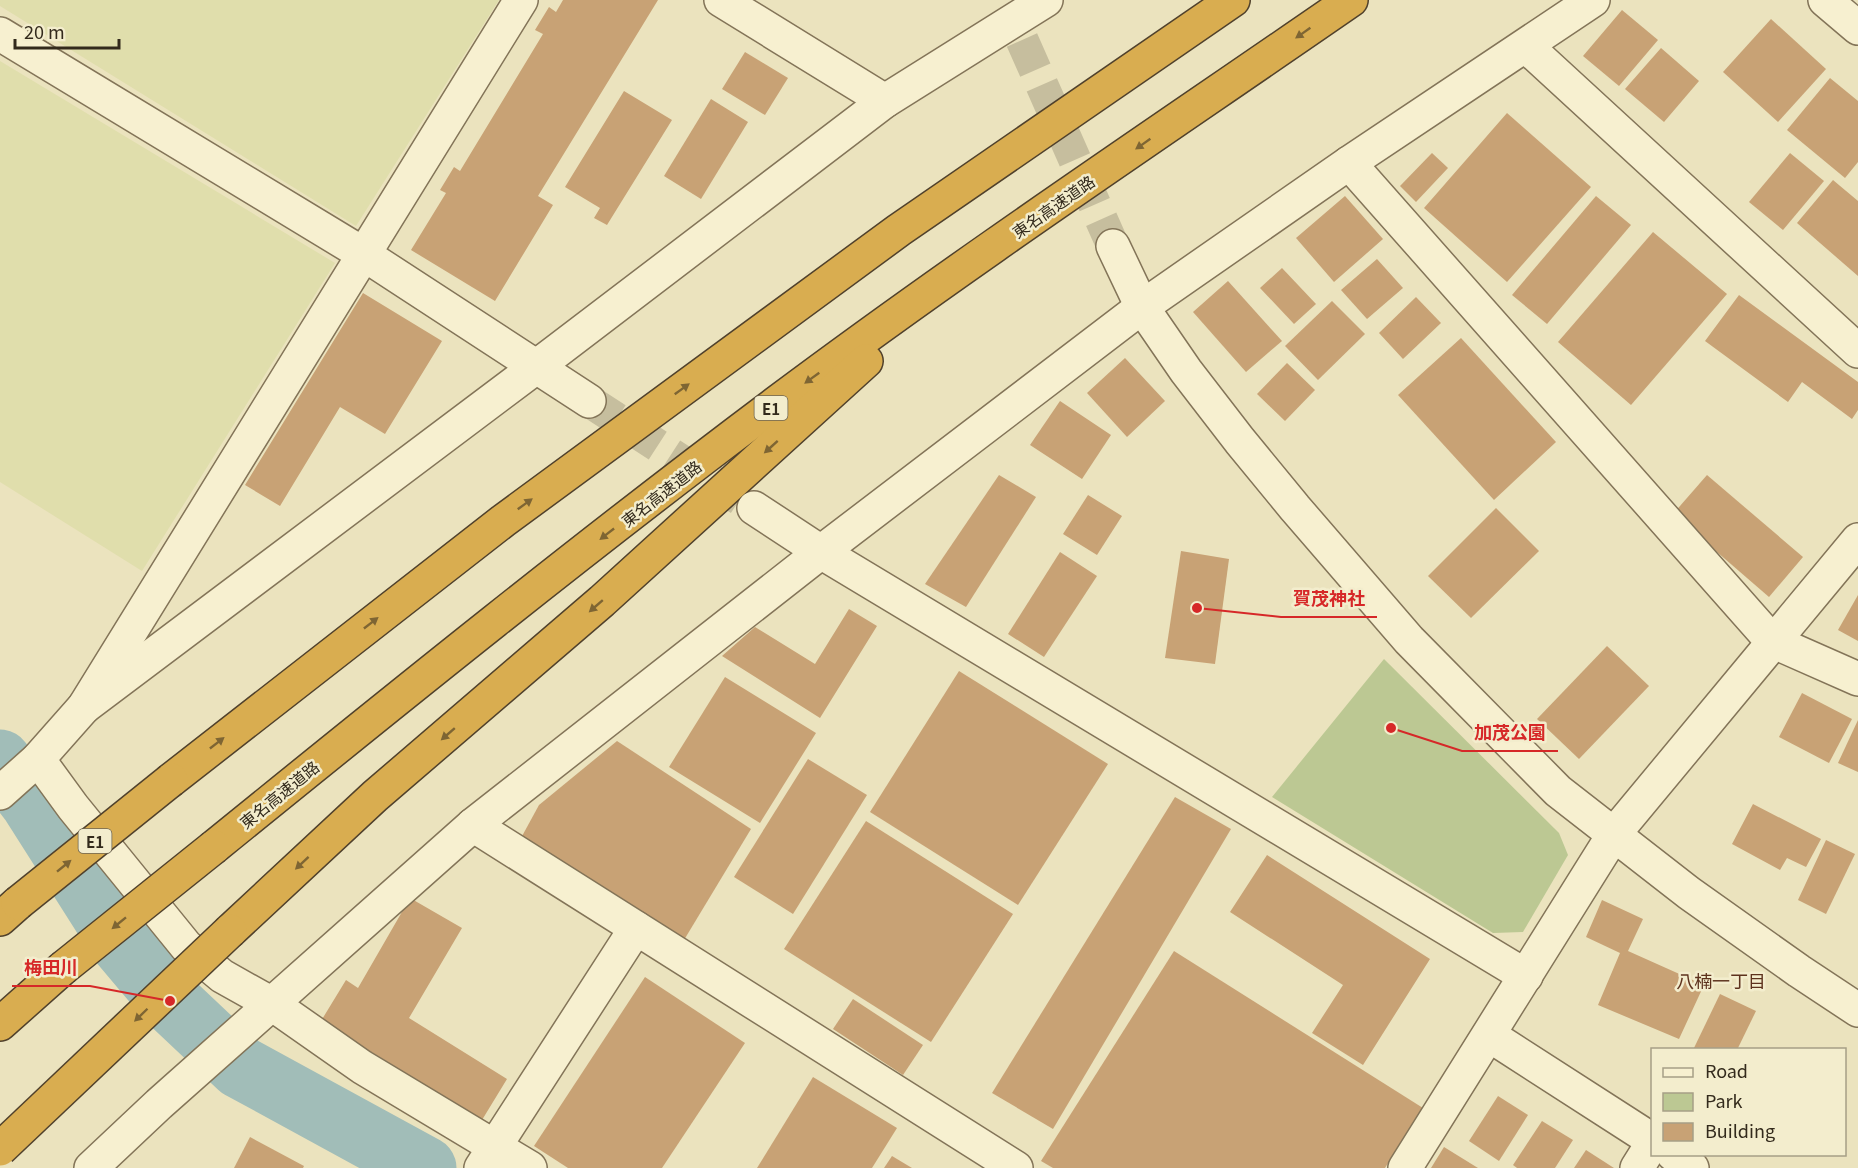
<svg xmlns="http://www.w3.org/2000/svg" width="1858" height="1168" viewBox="0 0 1858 1168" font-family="Georgia,'Noto Sans JP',serif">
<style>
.farmland{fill:#e0deac}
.green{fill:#bcc893}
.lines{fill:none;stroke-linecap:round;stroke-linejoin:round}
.river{stroke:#a1bdb8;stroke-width:63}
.building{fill:#c8a275}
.minor-tunnel{stroke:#c6be9e;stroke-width:33;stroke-dasharray:33 16;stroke-linecap:butt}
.minor-casing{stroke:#837458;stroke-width:36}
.highway-casing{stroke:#50412c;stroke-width:36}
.minor{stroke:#f7f0d0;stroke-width:33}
.highway{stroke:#d9ad50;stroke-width:33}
.highway-bridge-casing{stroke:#50412c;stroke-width:36;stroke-linecap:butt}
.highway-bridge{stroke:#d9ad50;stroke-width:33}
.oneway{fill:#7e6533}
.labels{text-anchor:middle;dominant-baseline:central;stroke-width:5;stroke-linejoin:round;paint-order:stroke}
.shield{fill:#f3edcd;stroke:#6d6451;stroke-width:1.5}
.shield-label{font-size:15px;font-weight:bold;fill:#332a1c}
.street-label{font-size:16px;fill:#332a1c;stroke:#f3edcd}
.neighbourhood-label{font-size:18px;fill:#5d321d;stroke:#f3edcd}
.leader{fill:none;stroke:#d62828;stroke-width:2}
.callout-dot{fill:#d62828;stroke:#f3edcd;stroke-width:2}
.callout-label{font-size:18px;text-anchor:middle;font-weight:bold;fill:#d62828;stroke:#f3edcd;stroke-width:5;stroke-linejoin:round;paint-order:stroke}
</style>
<rect width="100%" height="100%" fill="#ebe3be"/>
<!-- farmland -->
<g class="farmland">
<path d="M0 0H499L356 226 0 6Z"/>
<path d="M0 61 335 263 142 571 0 482Z"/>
</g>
<!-- green -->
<path class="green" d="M1384 659 1559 833 1568 855 1523 932 1493 933 1272 797Z"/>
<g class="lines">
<!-- river -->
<path class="river" d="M0 761 32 803 121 943 170 1001 240 1067 425 1168"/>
</g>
<!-- building -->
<g class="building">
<path d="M563 0H658L538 196 553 205 495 301 411 250 446 193 440 190 454 167 460 171 543 34 535 30 549 7 556 12Z"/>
<path d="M1622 10 1658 40 1619 86 1583 56Z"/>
<path d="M1771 19 1826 69 1778 122 1723 72Z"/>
<path d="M1661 48 1699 81 1664 122 1625 89Z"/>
<path d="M745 52 788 78 765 115 722 89Z"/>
<path d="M1830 78 1858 101V162L1845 178 1787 130Z"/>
<path d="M624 91 672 120 607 225 594 218 600 208 565 187Z"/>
<path d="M711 99 748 122 701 199 664 176Z"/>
<path d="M1507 113 1591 187 1507 282 1424 208Z"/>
<path d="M1432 153 1448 168 1416 202 1400 186Z"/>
<path d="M1790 153 1824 181 1783 230 1749 202Z"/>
<path d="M1833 180 1858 201V276L1797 223Z"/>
<path d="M1345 196 1383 239 1334 282 1296 238Z"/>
<path d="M1596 196 1631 225 1547 324 1512 295Z"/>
<path d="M1653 232 1727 294 1631 405 1558 342Z"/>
<path d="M1377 259 1403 288 1367 319 1341 290Z"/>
<path d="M1282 268 1316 304 1294 324 1260 288Z"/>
<path d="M1228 281 1282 341 1246 372 1193 312Z"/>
<path d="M363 293 442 341 385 434 340 407 280 506 245 485Z"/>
<path d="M1739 295 1858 382V410L1852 419 1802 382 1788 402 1705 341Z"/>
<path d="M1416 297 1441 323 1403 359 1379 333Z"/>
<path d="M1332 301 1365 334 1318 380 1285 346Z"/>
<path d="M1461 338 1556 442 1494 500 1398 395Z"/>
<path d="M1125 358 1165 401 1127 437 1087 393Z"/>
<path d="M1287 363 1315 390 1285 421 1257 394Z"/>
<path d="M1060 401 1111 435 1082 479 1030 445Z"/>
<path d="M999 475 1036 497 966 607 925 584Z"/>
<path d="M1707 475 1803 557 1769 597 1673 514Z"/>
<path d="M1088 495 1122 516 1097 555 1063 534Z"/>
<path d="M1496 508 1539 551 1471 618 1428 576Z"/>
<path d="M1181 551 1229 559 1215 664 1165 658Z"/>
<path d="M1060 552 1097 576 1044 657 1008 634Z"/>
<path d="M1858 595V641L1838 630Z"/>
<path d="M849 609 877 626 820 718 722 656 755 627 815 664Z"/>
<path d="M1607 646 1649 686 1579 759 1537 719Z"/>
<path d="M959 671 1108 764 1018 905 870 812Z"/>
<path d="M725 677 816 733 760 823 669 767Z"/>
<path d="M1802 693 1852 719 1829 763 1779 737Z"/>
<path d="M1858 720V772L1838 763Z"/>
<path d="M617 741 751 829 684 940 521 838 539 805Z"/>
<path d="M808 759 867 795 793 914 734 877Z"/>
<path d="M1175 797 1231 829 1053 1129 992 1093Z"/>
<path d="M1753 804 1821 839 1806 867 1787 858 1780 870 1732 844Z"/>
<path d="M866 821 1013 914 931 1042 784 949Z"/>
<path d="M1826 840 1855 854 1826 914 1798 900Z"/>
<path d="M1267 855 1430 959 1363 1065 1312 1033 1343 985 1230 912Z"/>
<path d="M410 898 462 928 409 1018 507 1079 482 1120 321 1021 346 980 358 988Z"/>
<path d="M1602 900 1643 919 1628 951 1704 985 1679 1039 1598 1005 1620 953 1586 937Z"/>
<path d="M1174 951 1423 1108 1385 1168H1053L1041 1161Z"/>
<path d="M645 977 745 1043 662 1168H568L534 1146Z"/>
<path d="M1720 994 1756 1011 1737 1050H1693Z"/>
<path d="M853 999 923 1045 903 1075 833 1029Z"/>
<path d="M813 1077 897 1128 872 1168H757Z"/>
<path d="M1498 1096 1528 1115 1499 1161 1469 1141Z"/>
<path d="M1542 1121 1573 1140 1555 1168H1517L1513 1165Z"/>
<path d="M250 1137 304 1166 303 1168H234Z"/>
<path d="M1444 1147 1478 1168H1431Z"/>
<path d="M1586 1150 1614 1168H1574Z"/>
<path d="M892 1156 912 1168H884Z"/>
</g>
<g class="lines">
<!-- minor-tunnel -->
<g class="minor-tunnel">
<path d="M1022 40 1113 246"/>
<path d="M589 401 749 505"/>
</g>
<!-- minor casing -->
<g class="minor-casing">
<g id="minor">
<path d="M721 0 885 101"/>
<path d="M1825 0 1858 28"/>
<path d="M0 34 365 255 589 401"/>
<path d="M1526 46 1858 351"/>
<path d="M1349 163 1772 641 1858 679"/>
<path d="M1113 246 1142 307 1186 371 1240 441 1295 508 1409 640 1558 791 1689 893 1799 971 1858 1010"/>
<path d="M754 508 821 552 1526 976"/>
<path d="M84 707 536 367 885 101 1046 0"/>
<path d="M38 759 73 807 186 946 222 976 272 1004 362 1067 530 1168"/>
<path d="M0 793 38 759 84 707 521 0"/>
<path d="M473 825 1016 1168"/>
<path d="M1489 1035 1652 1140"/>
<path d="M1673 1154 1692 1168"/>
<path d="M91 1168 159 1104 473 825 821 552 1142 307 1349 163 1593 0"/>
<path d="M481 1168 636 928"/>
<path d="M1405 1168 1614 834 1858 540"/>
<path d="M1637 1168 1652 1144"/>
</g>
</g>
<!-- highway casing -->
<g class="highway-casing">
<g id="highway">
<path d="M171 780 503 521 899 230 1233 0"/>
<path d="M214 847C400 696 587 545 779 401 966 261 1160 132 1351 0"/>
<path d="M0 919 18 903"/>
<path d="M230 931 375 796 602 601 866 361"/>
<path d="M0 1024 63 968"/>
</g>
</g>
<!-- minor -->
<use href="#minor" class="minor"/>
<!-- highway -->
<use href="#highway" class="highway"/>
<!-- highway-bridge casing -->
<g class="highway-bridge-casing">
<g id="highway-bridge">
<path d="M18 903 171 780"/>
<path d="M63 968 214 847"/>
<path d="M0 1149 230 931"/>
</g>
</g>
<!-- highway-bridge -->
<use href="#highway-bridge" class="highway-bridge"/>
</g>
<!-- one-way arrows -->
<defs><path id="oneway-solid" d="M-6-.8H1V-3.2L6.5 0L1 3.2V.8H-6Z" transform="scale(1.5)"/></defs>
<g class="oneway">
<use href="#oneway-solid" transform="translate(1303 33) rotate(145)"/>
<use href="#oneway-solid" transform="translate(1143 144) rotate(145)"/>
<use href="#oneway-solid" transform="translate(812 378) rotate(144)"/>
<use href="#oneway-solid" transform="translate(682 389) rotate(-36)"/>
<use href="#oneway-solid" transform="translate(771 447) rotate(138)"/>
<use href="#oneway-solid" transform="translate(525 504) rotate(-36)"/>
<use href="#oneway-solid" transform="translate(607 534) rotate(142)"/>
<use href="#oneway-solid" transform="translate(596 606) rotate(139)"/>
<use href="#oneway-solid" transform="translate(371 623) rotate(-38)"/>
<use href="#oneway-solid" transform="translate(448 734) rotate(139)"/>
<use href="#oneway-solid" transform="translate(217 743) rotate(-38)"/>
<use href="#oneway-solid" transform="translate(302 863) rotate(137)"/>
<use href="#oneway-solid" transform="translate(64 866) rotate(-39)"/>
<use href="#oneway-solid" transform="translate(119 923) rotate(141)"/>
<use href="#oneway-solid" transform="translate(141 1015) rotate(136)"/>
</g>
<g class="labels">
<!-- shield labels -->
<g class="shield">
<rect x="754.5" y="396" width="33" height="24" rx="4.5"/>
<rect x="78.5" y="829" width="33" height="24" rx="4.5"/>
</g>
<g class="shield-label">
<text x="771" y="408">E1</text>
<text x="95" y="841">E1</text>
</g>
<!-- street labels -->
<g class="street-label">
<text transform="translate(1053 206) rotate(-35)">東名高速道路</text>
<text transform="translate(661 493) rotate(-38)">東名高速道路</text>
<text transform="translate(279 794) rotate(-39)">東名高速道路</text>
</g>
<!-- neighbourhood labels -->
<g class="neighbourhood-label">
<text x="1721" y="980">八楠一丁目</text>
</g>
</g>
<!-- callouts -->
<path class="leader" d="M1197 608L1281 617H1377M1391 728L1462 751H1558M170 1001L90 986H12"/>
<g class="callout-dot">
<circle cx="1197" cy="608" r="6"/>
<circle cx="1391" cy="728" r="6"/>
<circle cx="170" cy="1001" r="6"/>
</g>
<g class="callout-label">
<text x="1329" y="605">賀茂神社</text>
<text x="1510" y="739">加茂公園</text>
<text x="51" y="974">梅田川</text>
</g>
<!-- legend -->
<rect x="1651" y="1048" width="195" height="108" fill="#f3edcd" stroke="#a69f86" stroke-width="1.5"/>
<rect x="1663" y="1068" width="30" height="9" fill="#f7f0d0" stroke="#a69f86" stroke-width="1.5"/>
<text x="1705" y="1078" font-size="18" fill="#332a1c">Road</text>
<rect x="1663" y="1093" width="30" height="18" fill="#bcc893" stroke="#a69f86" stroke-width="1.5"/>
<text x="1705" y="1108" font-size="18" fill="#332a1c">Park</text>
<rect x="1663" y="1123" width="30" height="18" fill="#c8a275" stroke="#a69f86" stroke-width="1.5"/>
<text x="1705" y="1138" font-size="18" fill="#332a1c">Building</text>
<!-- scale -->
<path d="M15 39v9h104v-9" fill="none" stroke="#332a1c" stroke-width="3"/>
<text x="24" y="39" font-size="18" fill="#332a1c" stroke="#f3edcd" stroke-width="4.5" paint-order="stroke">20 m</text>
</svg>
